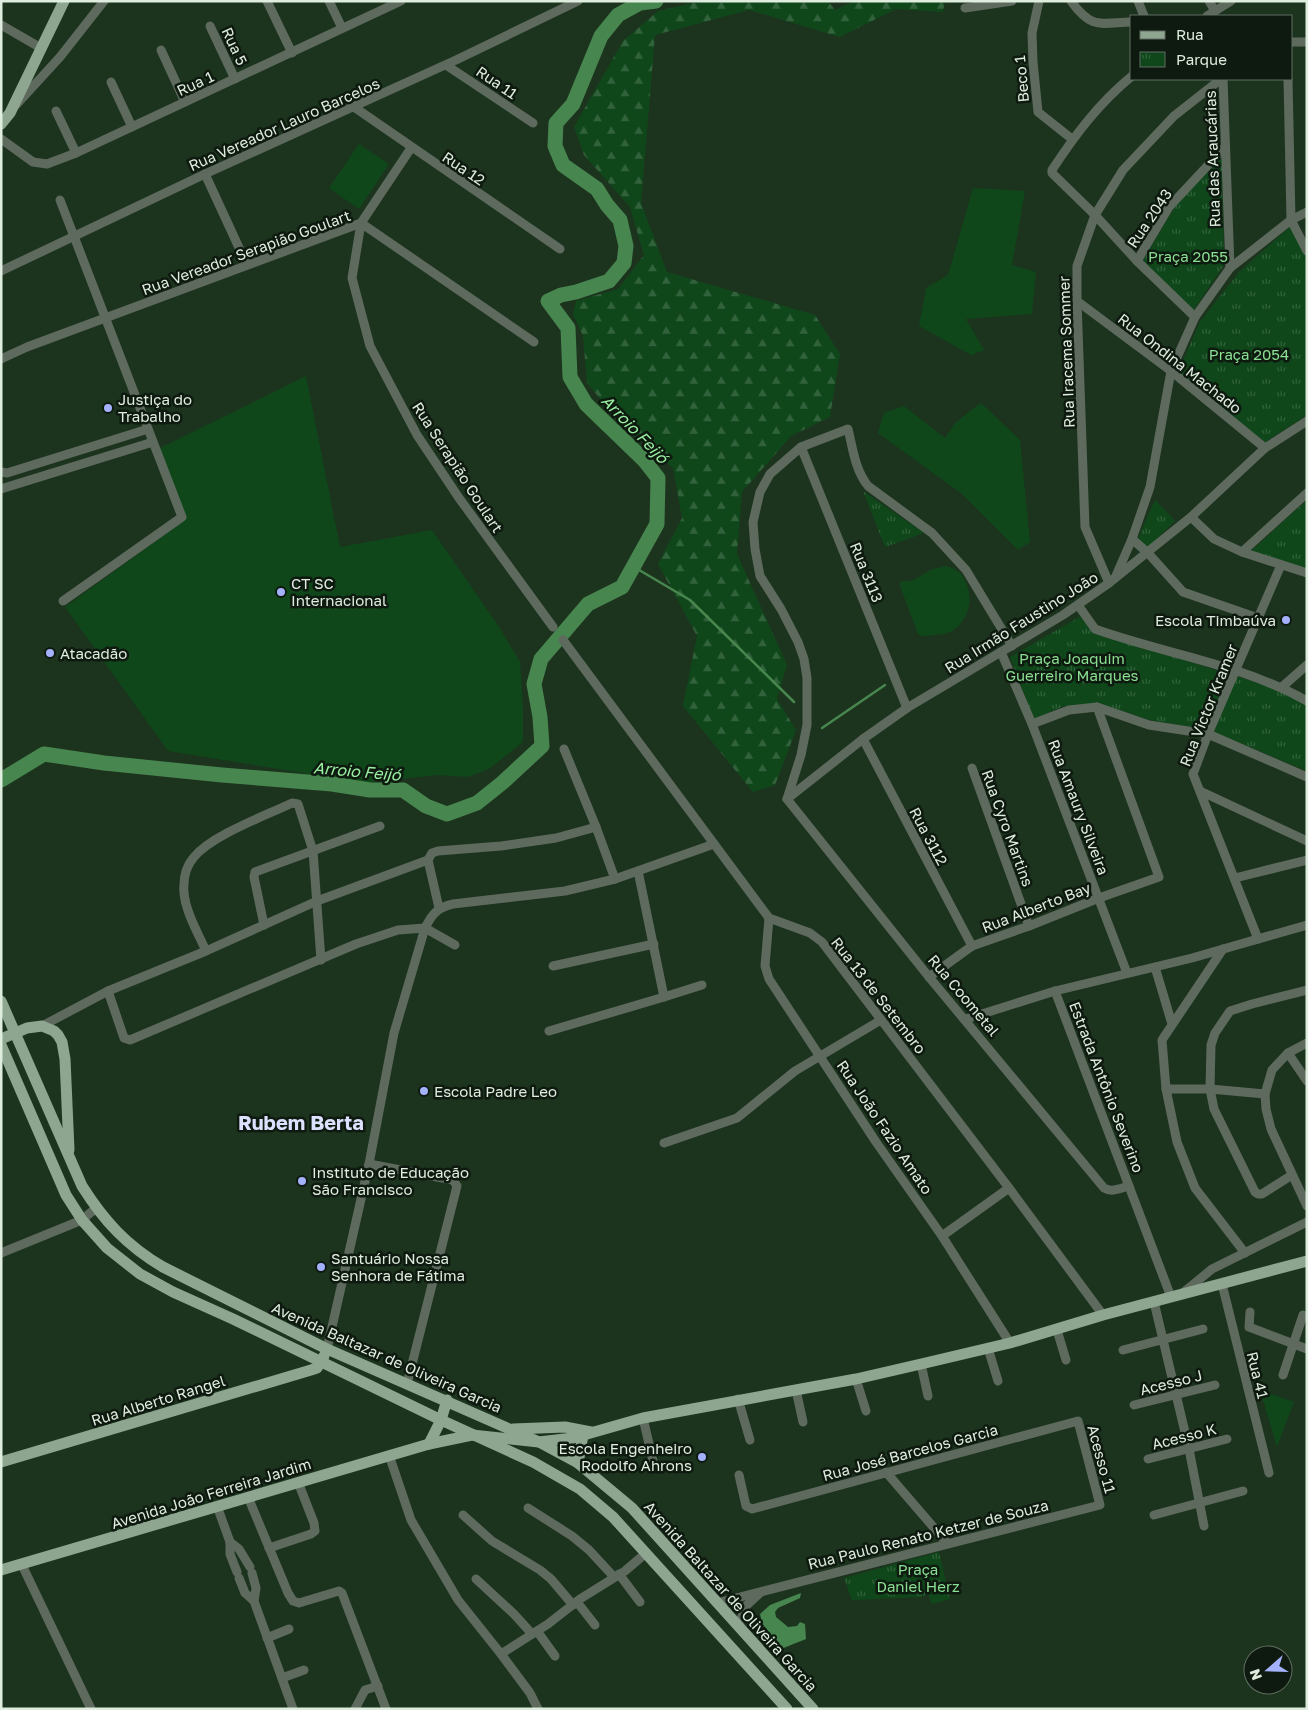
<svg xmlns="http://www.w3.org/2000/svg" width="1308" height="1710" viewBox="0 0 1308 1710" font-family="'Golos Text',sans-serif">
<style>
.green{fill:#0f471a}
.forest{fill:url(#forest-firs)}
.park{fill:url(#park-tufts)}
.water{fill:#48864f}
.lines{fill:none;stroke-linecap:round;stroke-linejoin:round}
.stream{stroke:#48864f;stroke-width:2.5}
.river{stroke:#48864f;stroke-width:15}
.minor{stroke:#5f6a5f;stroke-width:9}
.major{stroke:#8ea68f;stroke-width:11}
.poi-dot{fill:#a4b2fc;stroke:#0e190f;stroke-width:2}
.labels{text-anchor:middle;dominant-baseline:central;stroke-width:5;stroke-linejoin:round;paint-order:stroke}
.street-label{font-size:15px;fill:#deedde;stroke:#0e190f}
.park-label{font-size:15px;fill:#8adf92;stroke:#0e190f}
.poi-label{font-size:15px;fill:#deedde;stroke:#0e190f;text-anchor:start}
.water-label{font-size:16px;font-style:italic;fill:#99efa1;stroke:#0e190f}
.district-label{font-size:20px;font-weight:bold;fill:#dbe1fe;stroke:#0e190f}
</style>
<defs>
<pattern id="forest-firs" width="22" height="20" patternUnits="userSpaceOnUse" patternTransform="scale(1.25)"><rect width="22" height="20" fill="#0f471a"/><path d="M5 1l3.5 6h-7zM16 11l3.5 6h-7z" fill="#32623b"/></pattern>
<pattern id="park-tufts" width="24" height="20" patternUnits="userSpaceOnUse" patternTransform="scale(1.25)"><rect width="24" height="20" fill="#0f471a"/><path d="M3 7l-1-3M5 7V3M7 7l1-3M15 17l-1-3M17 17v-4M19 17l1-3" fill="none" stroke="#32623b"/></pattern>
</defs>
<rect width="100%" height="100%" fill="#1c341e"/>
<!-- green -->
<g class="green">
<path d="M359 144 389 164 359 209 329 188Z"/>
<path d="M973 188 1025 191 1012 265 1036 272 1032 314 966 319 984 350 971 355 919 326 926 288 948 275Z"/>
<path d="M306 376 340 547 432 530 499 627 520 662 523 708V742L489 769 468 777 437 775 366 783 168 751 65 607 185 520 160 448Z"/>
<path d="M981 403 1020 440 1030 542 1018 550 962 494 878 433 884 413 904 406 945 438 956 422Z"/>
<path d="M946 566C950 568 957 569 960 573 975 590 972 619 952 631 947 634 939 635 933 635 928 636 923 637 918 634L900 586 901 581C916 583 921 574 933 569 937 568 942 567 946 566Z"/>
<path d="M1260 1390 1294 1402 1277 1447Z"/>
</g>
<!-- forest -->
<path class="forest" d="M702 1H828L835 10 854 1H945L943 12 896 9 840 37 749 10 655 35 641 203 667 272 815 315 840 354 830 417 791 436 742 492 737 554 787 665 777 699 796 730 775 785 753 792 683 706 697 636 658 564 682 518 673 468 618 420 587 383 583 336 573 314 576 301 618 289 644 255 630 207 584 155 574 127 623 41 658 11Z"/>
<!-- park -->
<g class="park">
<path d="M1222 156 1224 265 1193 311 1142 262 1176 205Z"/>
<path d="M1291 226 1307 258V415L1265 442 1178 372 1200 322 1238 273Z"/>
<path d="M863 491 924 533 885 547Z"/>
<path d="M1155 500 1175 521 1149 546H1146L1138 539 1139 536Z"/>
<path d="M1307 500V568L1251 551Z"/>
<path d="M1081 616 1091 631 1228 674 1206 729 1149 720 1098 703 1064 706 1034 719 1010 657Z"/>
<path d="M1236 676 1280 690 1307 705V771L1214 732Z"/>
<path d="M939 1552 950 1599 932 1604 928 1593 921 1597 852 1600 844 1578Z"/>
</g>
<!-- water -->
<path class="water" d="M801 1593 800 1598 778 1608 775 1612 776 1617 788 1627 797 1626 800 1622 805 1624 806 1639 781 1649 762 1623 760 1614 770 1605Z"/>
<g class="lines">
<!-- stream -->
<g class="stream">
<path d="M640 3V1"/>
<path d="M634 567 690 600 794 702"/>
<path d="M822 728 885 685"/>
</g>
<!-- river -->
<path class="river" d="M1 780 44 754 104 763 222 775 332 784 370 790H403L426 806 447 814 477 803 502 783 542 746 540 717 534 684 541 659 588 604 622 587 657 524 658 478 644 460 586 404 570 377 568 328 548 301 561 295 576 292 609 281 624 263 626 246 620 220 607 205 597 189 563 165 555 146 556 123 573 104 601 36 618 15 640 3 656 1"/>
<!-- minor -->
<g class="minor">
<path d="M267 1 292 53"/>
<path d="M329 1 342 28"/>
<path d="M1039 1 1032 33 1033 62 1038 112 1072 139"/>
<path d="M1071 1C1092 30 1100 23 1132 22"/>
<path d="M1138 1 1144 16"/>
<path d="M1209 1 1215 11"/>
<path d="M965 8 1012 1"/>
<path d="M1207 16 1231 1"/>
<path d="M1 25 41 48"/>
<path d="M210 26 235 79"/>
<path d="M1292 42H1307"/>
<path d="M161 50 185 102"/>
<path d="M446 65 533 123"/>
<path d="M1132 76C1099 103 1075 135 1052 170V173L1095 215 1137 261 1195 317"/>
<path d="M1223 79 1230 268"/>
<path d="M1288 79 1291 220 1307 251"/>
<path d="M111 82 132 127"/>
<path d="M16 105 60 57 104 1"/>
<path d="M354 107 560 249"/>
<path d="M56 111 76 153"/>
<path d="M1 139 33 162 47 164 76 153 401 1"/>
<path d="M411 148 361 223 352 278 370 346 417 435 459 498 553 627"/>
<path d="M205 174 247 265"/>
<path d="M60 200 182 517 63 601"/>
<path d="M1137 261 1169 207 1225 147"/>
<path d="M1 271 205 174 456 60 578 1"/>
<path d="M1077 301 1171 371 1265 448"/>
<path d="M1 359 27 347 361 223 534 342"/>
<path d="M801 447 907 708"/>
<path d="M1 472 7 473 148 429"/>
<path d="M1 489 153 442"/>
<path d="M1191 517 1214 539 1242 552 1307 573"/>
<path d="M1132 539 1148 553 1183 592 1258 618"/>
<path d="M1242 552 1307 493"/>
<path d="M1115 578 1132 539 1150 487 1171 371 1195 317 1230 268 1291 220 1307 212"/>
<path d="M1109 583 1085 527 1077 301V266L1095 215 1123 170 1174 116 1221 79"/>
<path d="M1078 605 1095 629C1165 654 1241 664 1307 701"/>
<path d="M563 640 769 918 810 933 822 942 1009 1188 1103 1315"/>
<path d="M1001 652 1032 724 1127 973"/>
<path d="M1282 687 1307 665"/>
<path d="M1032 724 1069 710 1097 707 1149 725 1208 734 1307 777"/>
<path d="M863 739 972 946"/>
<path d="M564 749 596 827 615 879"/>
<path d="M972 768 1029 926"/>
<path d="M1200 791 1307 841"/>
<path d="M787 799 801 755 807 725V678L804 659 798 642 781 609 760 576 755 549 753 522 760 492 770 474 801 447 848 429C853 449 855 470 868 486L932 533 966 570 1012 646"/>
<path d="M787 799 863 739 907 708 1063 615 1109 583 1191 517 1265 448 1307 421"/>
<path d="M787 799 929 977 1104 1188C1112 1193 1121 1188 1129 1186"/>
<path d="M428 860 432 853 438 851 501 846 556 838 596 827"/>
<path d="M638 871 664 997 702 985"/>
<path d="M1235 878 1307 860"/>
<path d="M769 918 765 966 769 979 876 1142 942 1236 1010 1343"/>
<path d="M264 925 254 877 255 872 380 826"/>
<path d="M1258 939 1193 774 1208 734 1281 565"/>
<path d="M1223 949 1162 1040 1166 1089 1177 1142 1195 1188 1245 1253"/>
<path d="M206 951C198 933 186 913 184 893 183 880 185 867 194 857 212 835 265 816 292 803L298 804 313 851 321 960"/>
<path d="M553 966 654 944"/>
<path d="M1155 967 1172 1024"/>
<path d="M929 977 972 946 1029 926 1099 898 1159 877 1097 707"/>
<path d="M108 991 124 1038 130 1040 356 944 398 930 425 928 455 945"/>
<path d="M1055 991 1171 1297"/>
<path d="M966 1019 1055 991 1192 958 1307 925"/>
<path d="M42 1026 108 991 206 951 317 901 428 860 439 908"/>
<path d="M549 1031 664 997"/>
<path d="M1307 1043 1288 1053 1272 1070 1265 1094 1266 1109 1271 1129 1307 1206"/>
<path d="M1288 1053 1307 1081"/>
<path d="M1166 1089H1210L1265 1094"/>
<path d="M664 1143 737 1118 795 1071 881 1020"/>
<path d="M369 1164 453 1180 457 1186 407 1384"/>
<path d="M1292 1175 1262 1194H1258L1255 1192 1214 1109 1210 1089 1211 1045 1215 1033 1230 1011 1252 1004 1307 990"/>
<path d="M942 1236 1009 1188"/>
<path d="M1 1253 82 1220 96 1208"/>
<path d="M1222 1284 1269 1473"/>
<path d="M1184 1292 1212 1269 1307 1222"/>
<path d="M1154 1302 1189 1449 1204 1526"/>
<path d="M1250 1312 1249 1327 1307 1349"/>
<path d="M1057 1330 1066 1360"/>
<path d="M988 1348 998 1381"/>
<path d="M327 1349 369 1164 394 1033 425 928C432 914 438 907 453 904L565 891 615 879 714 844"/>
<path d="M1123 1350 1203 1329"/>
<path d="M921 1364 928 1396"/>
<path d="M1283 1375 1303 1315"/>
<path d="M856 1379 866 1411"/>
<path d="M796 1390 803 1422"/>
<path d="M738 1399 750 1440"/>
<path d="M1134 1405 1215 1385"/>
<path d="M643 1418 653 1461"/>
<path d="M389 1455 411 1520 458 1600 501 1654 530 1693 538 1709"/>
<path d="M1148 1459 1227 1439"/>
<path d="M886 1472 947 1543"/>
<path d="M248 1497 288 1593 293 1601 299 1603 339 1591 342 1593 386 1709"/>
<path d="M217 1506 230 1542V1554L237 1572"/>
<path d="M528 1508 572 1536 589 1550 614 1577"/>
<path d="M463 1515 492 1541 540 1570 551 1579 573 1605"/>
<path d="M1154 1515 1243 1491"/>
<path d="M230 1542 239 1549 250 1567"/>
<path d="M269 1548 311 1534 315 1531 314 1523 298 1482"/>
<path d="M22 1565 91 1709"/>
<path d="M252 1573 256 1588 254 1601"/>
<path d="M619 1574 640 1602"/>
<path d="M239 1578 245 1593 254 1601 293 1709"/>
<path d="M476 1579 514 1614 532 1634"/>
<path d="M577 1602 595 1625"/>
<path d="M717 1603 1100 1505 1078 1421 752 1509 746 1506 739 1475"/>
<path d="M738 1625 747 1605 761 1592"/>
<path d="M537 1631 555 1656"/>
<path d="M267 1638 289 1629"/>
<path d="M501 1654 548 1624 580 1599 625 1571 646 1553"/>
<path d="M282 1678 304 1670"/>
<path d="M355 1709 365 1690 378 1686"/>
</g>
<!-- major -->
<g class="major">
<path d="M1 124 10 113 64 1"/>
<path d="M1 1001 82 1186C104 1221 127 1246 163 1267L327 1349 539 1442 578 1463 632 1508 813 1709"/>
<path d="M1 1039 27 1028 42 1026 54 1031 58 1035 62 1042 65 1059 69 1150"/>
<path d="M1 1045 66 1195 82 1220 107 1248 140 1274 173 1292 233 1319 441 1420 533 1462 580 1489 613 1517 787 1709"/>
<path d="M513 1429 565 1427 591 1432"/>
<path d="M429 1444 441 1420 447 1400"/>
<path d="M1 1462 311 1370 317 1368 324 1356"/>
<path d="M578 1463 583 1435"/>
<path d="M1 1570 429 1444 472 1435 539 1442 573 1438 643 1418 856 1379 921 1364 1010 1343 1103 1315 1307 1261"/>
</g>
</g>
<!-- markers -->
<g class="poi-dot">
<circle cx="108" cy="408" r="5"/>
<circle cx="281" cy="592" r="5"/>
<circle cx="1286" cy="620" r="5"/>
<circle cx="50" cy="653" r="5"/>
<circle cx="424" cy="1091" r="5"/>
<circle cx="302" cy="1181" r="5"/>
<circle cx="321" cy="1267" r="5"/>
<circle cx="702" cy="1457" r="5"/>
</g>
<g class="labels">
<!-- street labels -->
<g class="street-label">
<text transform="translate(235 46) rotate(65)">Rua 5</text>
<text transform="translate(1021 79) rotate(-95)">Beco 1</text>
<text transform="translate(497 82) rotate(34)">Rua 11</text>
<text transform="translate(195 83) rotate(-25)">Rua 1</text>
<text transform="translate(284 124) rotate(-24)">Rua Vereador Lauro Barcelos</text>
<text transform="translate(1212 159) rotate(-92)">Rua das Araucárias</text>
<text transform="translate(464 168) rotate(34)">Rua 12</text>
<text transform="translate(1149 218) rotate(-56)">Rua 2043</text>
<text transform="translate(246 252) rotate(-20)">Rua Vereador Serapião Goulart</text>
<text transform="translate(1066 352) rotate(-92)">Rua Iracema Sommer</text>
<text transform="translate(1180 363) rotate(38)">Rua Ondina Machado</text>
<text transform="translate(458 467) rotate(57)">Rua Serapião Goulart</text>
<text transform="translate(867 572) rotate(68)">Rua 3113</text>
<text transform="translate(1021 622) rotate(-32)">Rua Irmão Faustino João</text>
<text transform="translate(1208 705) rotate(-68)">Rua Victor Kramer</text>
<text transform="translate(1079 807) rotate(69)">Rua Amaury Silveira</text>
<text transform="translate(1008 828) rotate(70)">Rua Cyro Martins</text>
<text transform="translate(929 836) rotate(62)">Rua 3112</text>
<text transform="translate(1036 907) rotate(-21)">Rua Alberto Bay</text>
<text transform="translate(879 995) rotate(52)">Rua 13 de Setembro</text>
<text transform="translate(964 995) rotate(50)">Rua Coometal</text>
<text transform="translate(1107 1087) rotate(69)">Estrada Antônio Severino</text>
<text transform="translate(885 1127) rotate(56)">Rua João Fazio Amato</text>
<text transform="translate(387 1357) rotate(24)">Avenida Baltazar de Oliveira Garcia</text>
<text transform="translate(1258 1375) rotate(76)">Rua 41</text>
<text transform="translate(1171 1382) rotate(-14)">Acesso J</text>
<text transform="translate(158 1400) rotate(-17)">Rua Alberto Rangel</text>
<text transform="translate(1184 1436) rotate(-14)">Acesso K</text>
<text transform="translate(910 1452) rotate(-15)">Rua José Barcelos Garcia</text>
<text transform="translate(1102 1459) rotate(75)">Acesso 11</text>
<text transform="translate(211 1493) rotate(-17)">Avenida João Ferreira Jardim</text>
<text transform="translate(928 1534) rotate(-14)">Rua Paulo Renato Ketzer de Souza</text>
<text transform="translate(731 1596) rotate(48)">Avenida Baltazar de Oliveira Garcia</text>
</g>
<!-- park labels -->
<g class="park-label">
<text x="1188" y="256">Praça 2055</text>
<text x="1249" y="354">Praça 2054</text>
<text x="1072" y="658">Praça Joaquim<tspan x="1072" dy="17">Guerreiro Marques</tspan></text>
<text x="918" y="1569">Praça<tspan x="918" dy="17">Daniel Herz</tspan></text>
</g>
<!-- poi labels -->
<g class="poi-label">
<text x="118" y="399">Justiça do<tspan x="118" dy="17">Trabalho</tspan></text>
<text x="291" y="583">CT SC<tspan x="291" dy="17">Internacional</tspan></text>
<text x="1276" y="620" text-anchor="end">Escola Timbaúva</text>
<text x="60" y="653">Atacadão</text>
<text x="434" y="1091">Escola Padre Leo</text>
<text x="312" y="1172">Instituto de Educação<tspan x="312" dy="17">São Francisco</tspan></text>
<text x="331" y="1258">Santuário Nossa<tspan x="331" dy="17">Senhora de Fátima</tspan></text>
<text x="692" y="1448" text-anchor="end">Escola Engenheiro<tspan x="692" dy="17">Rodolfo Ahrons</tspan></text>
</g>
<!-- water labels -->
<g class="water-label">
<text transform="translate(635 429) rotate(46)">Arroio Feijó</text>
<text transform="translate(357 771) rotate(5)">Arroio Feijó</text>
</g>
<!-- district labels -->
<g class="district-label">
<text x="301" y="1122">Rubem Berta</text>
</g>
</g>
<!-- border -->
<rect width="1308" height="1710" fill="none" stroke="#deedde" stroke-width="5"/>
<!-- legend -->
<rect x="1130" y="15" width="162" height="65" fill="#0e190f" stroke="#616e62"/>
<rect x="1140" y="31" width="25" height="8" fill="#8ea68f" stroke="#616e62"/>
<text x="1176" y="40" font-size="15" fill="#deedde">Rua</text>
<rect x="1140" y="52" width="25" height="15" fill="url(#park-tufts)" stroke="#616e62"/>
<text x="1176" y="65" font-size="15" fill="#deedde">Parque</text>
<!-- north arrow -->
<g transform="translate(1268 1670) rotate(250)"><circle r="24" fill="#0e190f" stroke="#616e62"/>
<path d="M0-4L9 19L0 12L-9 19Z" fill="#a4b2fc"/>
<text y="-8" font-size="14" font-weight="bold" text-anchor="middle" fill="#deedde">N</text>
</g>
</svg>
